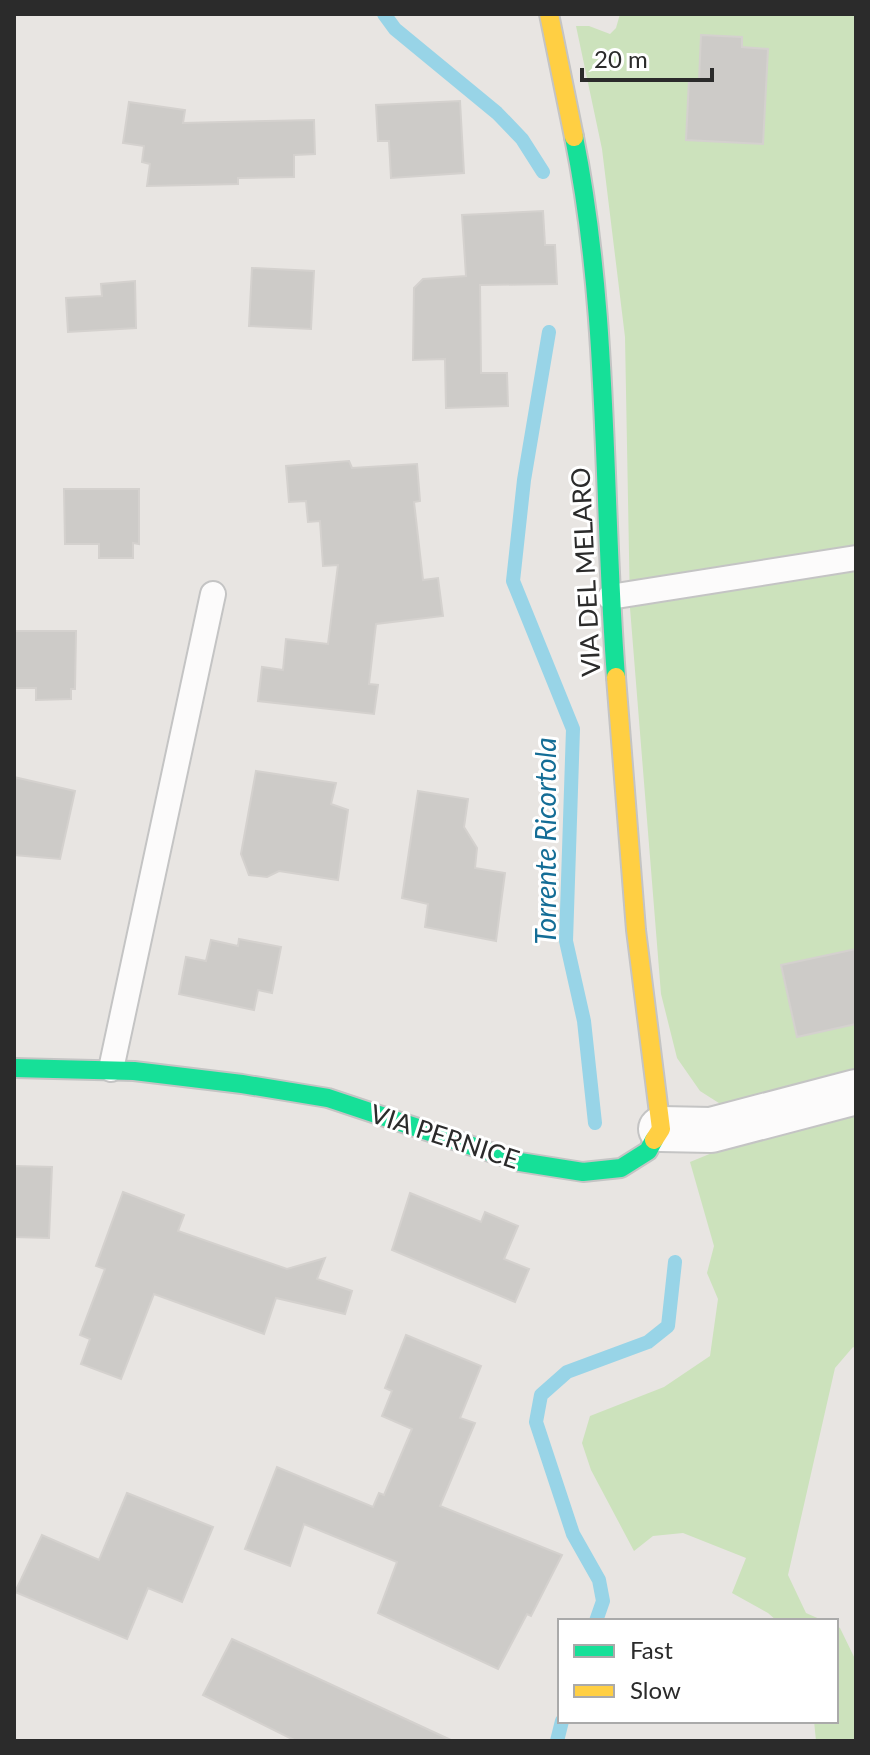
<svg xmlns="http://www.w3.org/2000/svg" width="870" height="1755" viewBox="0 0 870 1755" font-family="Lato,sans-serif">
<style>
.green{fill:#cce2bc}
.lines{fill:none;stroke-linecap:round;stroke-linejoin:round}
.stream{stroke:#98d4e7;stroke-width:14}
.building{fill:#cdcbc8;stroke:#d4d1ce;stroke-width:2}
.lane-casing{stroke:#c4c4c4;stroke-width:28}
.street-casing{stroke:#c4c4c4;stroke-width:48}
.fast-casing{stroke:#c4c4c4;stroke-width:22}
.slow-casing{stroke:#c4c4c4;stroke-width:22}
.lane{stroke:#fcfbfb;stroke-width:24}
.street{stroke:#fcfbfb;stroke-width:44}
.fast{stroke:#16e098;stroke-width:18}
.slow{stroke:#ffcf43;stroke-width:18}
.labels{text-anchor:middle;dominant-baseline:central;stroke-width:6;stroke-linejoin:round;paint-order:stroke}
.street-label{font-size:26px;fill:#2b2b2b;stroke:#fff}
.water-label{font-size:28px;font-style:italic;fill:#146d96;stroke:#fff}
</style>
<rect width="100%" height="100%" fill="#e8e5e2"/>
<!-- green -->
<g class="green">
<path d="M620 14H856V1074L722 1105 700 1091 677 1058 661 994 630 608 625 337 602 149 576 26H589L610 34 616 28Z"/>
<path d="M856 1113V1349L853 1347 835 1368 788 1575 806 1613 824 1621H777L768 1613 732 1593 746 1558 683 1533 653 1536 634 1551 591 1470 582 1443 590 1416 664 1387 710 1356 718 1299 707 1273 714 1246 690 1162 729 1146Z"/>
<path d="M836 1626 840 1628 856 1661V1741H816L814 1721H836Z"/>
</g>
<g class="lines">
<!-- stream -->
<g class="stream">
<path d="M384 14 395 29 497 113 522 139 543 172"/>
<path d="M549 332 524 480 513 581 573 729 566 941 584 1021 595 1123"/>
<path d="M596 1621 603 1601 599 1580 573 1534 536 1422 541 1395 567 1372 648 1342 668 1326 675 1262"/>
<path d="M557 1741 562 1721"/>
</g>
</g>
<!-- building -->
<g class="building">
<path d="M701 35 742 37V47L768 49 763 144 686 140 689 80 699 81Z"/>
<path d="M460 101 464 173 391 178 389 141H378L376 105Z"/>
<path d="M129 102 185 110 183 123 314 120 315 154 294 155V177L238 178V184L147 186 150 164 142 162 144 146 123 143Z"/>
<path d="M543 211 545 245H555L557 284 480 285 481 373H507L508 406 446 408 445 359 413 360 414 288 423 279 466 276 462 215Z"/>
<path d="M252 268 314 271 311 329 249 326Z"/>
<path d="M135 281 136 328 68 332 66 298 102 296 101 284Z"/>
<path d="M349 461 352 468 417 464 420 501 414 502 423 580 438 578 443 616 376 624 369 684 378 685 374 714 258 701 262 667 283 670 286 639 328 644 338 565 323 566 320 521 308 522 306 501 289 502 286 466Z"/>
<path d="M64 489H139V544L133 543V558H99V544H65Z"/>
<path d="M14 631H76L75 689H71V699L36 700V688H14Z"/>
<path d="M256 771 336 783 331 804 348 810 338 880 279 871 267 877 249 875 241 854Z"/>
<path d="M14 777 75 791 60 859 14 855Z"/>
<path d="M418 791 468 799 464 827 477 848 475 868 505 873 496 941 425 927 428 904 402 898Z"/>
<path d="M239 939 281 947 272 993 258 990 254 1010 179 994 186 957 206 961 211 940 238 946Z"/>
<path d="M856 949V1024L797 1037 781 965Z"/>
<path d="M14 1166 52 1167 49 1238 14 1237Z"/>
<path d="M123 1192 184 1215 178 1231 287 1269 325 1258 317 1279 352 1291 345 1314 276 1298 264 1334 154 1294 121 1379 81 1364 90 1339 80 1335 105 1269 96 1266Z"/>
<path d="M410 1193 481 1222 485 1212 518 1226 504 1259 529 1269 515 1302 392 1250Z"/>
<path d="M406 1335 481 1366 460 1418 475 1423 440 1506 562 1555 531 1616 527 1614 498 1669 378 1613 397 1562 304 1524 290 1566 245 1549 277 1467 373 1507 379 1493 384 1495 412 1429 382 1416 392 1391 385 1388Z"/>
<path d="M127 1493 213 1527 182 1602 148 1588 127 1639 15 1592 42 1535 99 1560Z"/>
<path d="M232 1639 263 1653 453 1741H296L203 1695Z"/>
</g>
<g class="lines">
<!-- lane casing -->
<g class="lane-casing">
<g id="lane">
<path d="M610 597 856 558"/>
<path d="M111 1069 213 594"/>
</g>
</g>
<!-- street casing -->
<g class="street-casing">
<path id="street" d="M661 1129 711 1130 856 1092"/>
</g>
<!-- fast casing -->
<g class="fast-casing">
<g id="fast">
<path d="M574 137C610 315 602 497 616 677"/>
<path d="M14 1068 134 1071 242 1084 328 1098 520 1162 583 1172 621 1168 648 1151 654 1140"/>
</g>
</g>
<!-- slow casing -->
<g class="slow-casing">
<g id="slow">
<path d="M549 14 574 137"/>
<path d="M616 677 636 930 661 1129 654 1140"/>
</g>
</g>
<!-- lane -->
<use href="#lane" class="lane"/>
<!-- street -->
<use href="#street" class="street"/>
<!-- fast -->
<use href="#fast" class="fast"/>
<!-- slow -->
<use href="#slow" class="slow"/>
</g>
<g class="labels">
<!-- street labels -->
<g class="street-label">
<text transform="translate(585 572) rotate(-93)">VIA DEL MELARO</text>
<text transform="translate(445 1136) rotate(18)">VIA PERNICE</text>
</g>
<!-- water labels -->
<g class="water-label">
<text transform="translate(545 841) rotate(-90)">Torrente Ricortola</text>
</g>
</g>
<!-- border -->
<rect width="870" height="1755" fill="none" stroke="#2b2b2b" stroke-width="32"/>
<!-- legend -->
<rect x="558" y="1619" width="280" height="104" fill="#ffffff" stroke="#aaaaaa" stroke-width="2"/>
<rect x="574" y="1645" width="40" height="12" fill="#16e098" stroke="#aaaaaa" stroke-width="2"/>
<text x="630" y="1659" font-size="24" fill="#2b2b2b">Fast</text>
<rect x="574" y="1685" width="40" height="12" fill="#ffcf43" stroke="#aaaaaa" stroke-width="2"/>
<text x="630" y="1699" font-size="24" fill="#2b2b2b">Slow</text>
<!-- scale -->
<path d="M582 68v12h130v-12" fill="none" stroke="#2b2b2b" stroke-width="4"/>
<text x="594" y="68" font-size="24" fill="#2b2b2b" stroke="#ffffff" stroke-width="6" paint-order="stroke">20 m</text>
</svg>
